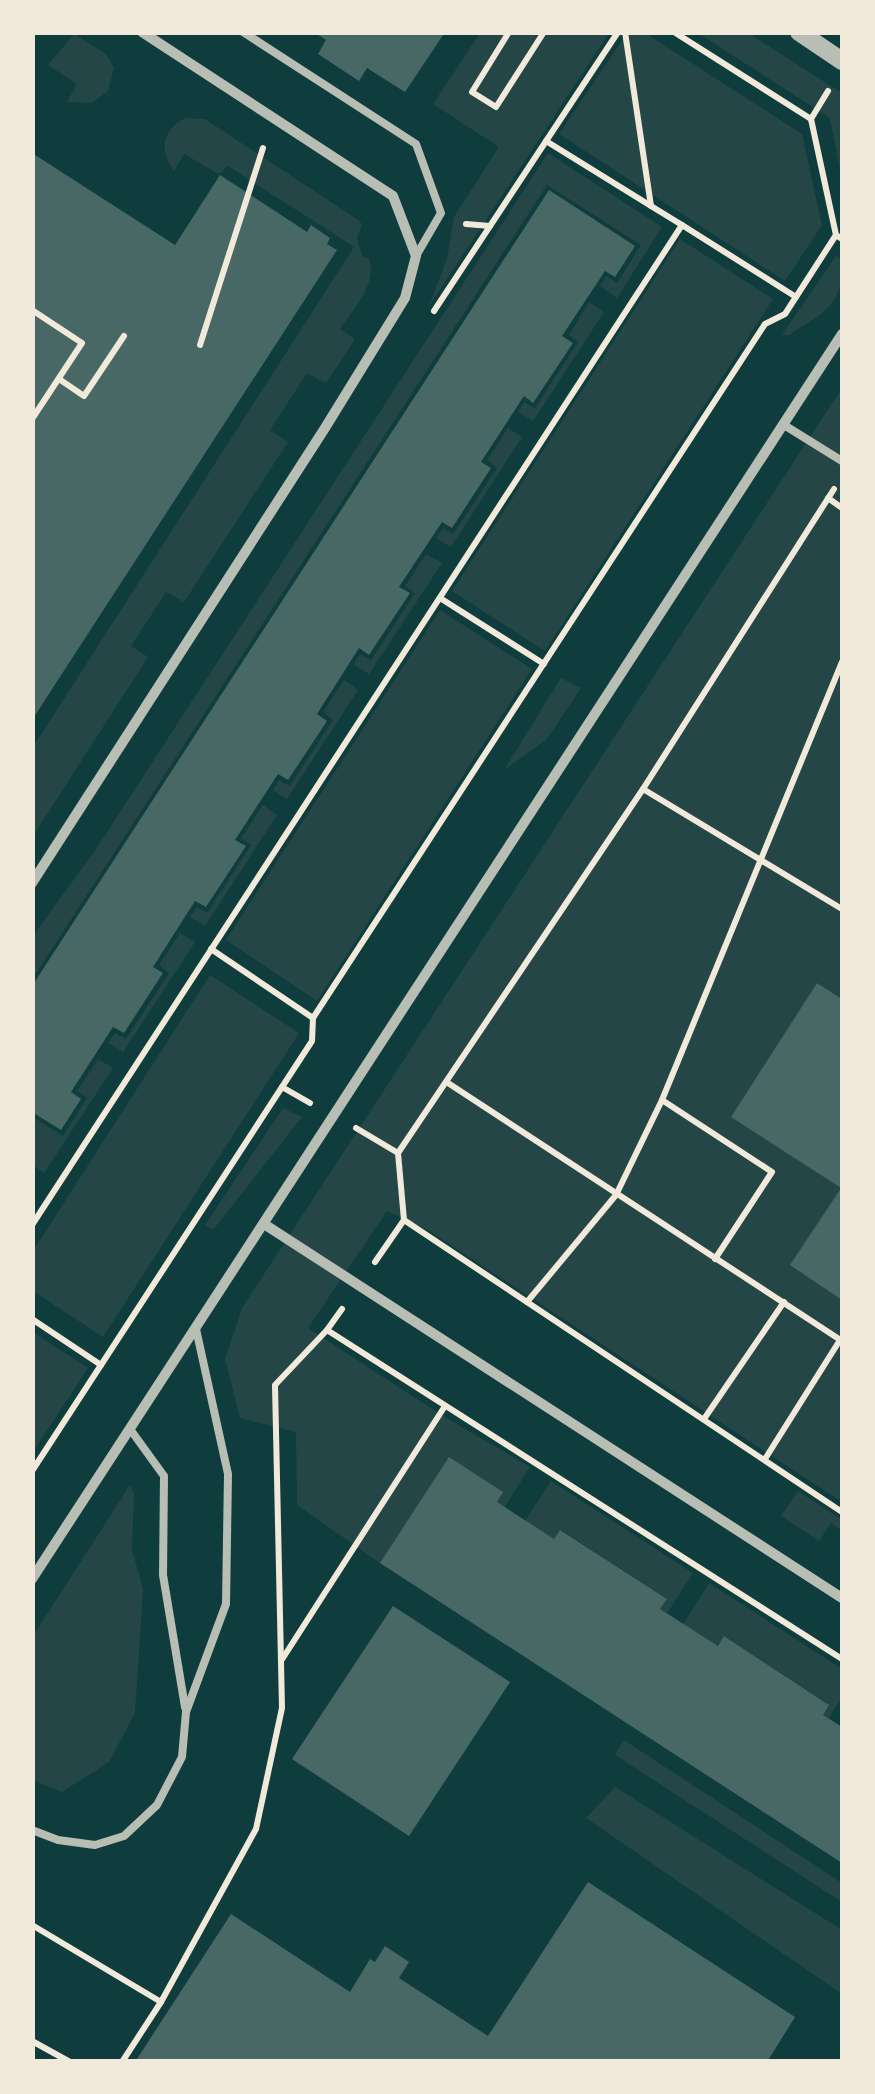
<svg xmlns="http://www.w3.org/2000/svg" width="875" height="2094" viewBox="0 0 875 2094" font-family="'Roboto Condensed',sans-serif">
<style>
.green{fill:#244646}
.building{fill:#486865}
.lines{fill:none;stroke-linecap:round;stroke-linejoin:round}
.path{stroke:#f1e9da;stroke-width:6}
.service{stroke:#b8beb3;stroke-width:8}
.minor{stroke:#b8beb3;stroke-width:10}
.tertiary{stroke:#b8beb3;stroke-width:18}
</style>
<rect width="100%" height="100%" fill="#0f3d3e"/>
<!-- green -->
<g class="green">
<path d="M480 33H609L428 308 447 259 454 217 499 147 433 104Z"/>
<path d="M627 33H645L802 134 822 225 785 281 559 134Z"/>
<path d="M698 33H748L842 93V181L830 118Z"/>
<path d="M74 34 106 54 114 68 108 91 92 103 67 102 77 84 48 65Z"/>
<path d="M185 118 205 119 358 220 362 224 357 238 362 256 369 259C378 283 353 310 340 329L355 339 326 383 307 373 270 430 288 442 184 602 166 592 131 646 148 657 33 836V747L354 247 228 166 219 174 184 154 174 171C159 150 162 130 185 118Z"/>
<path d="M548 153 662 227 617 298 600 286 606 276 617 283 641 245 547 185 33 978V936L96 849Z"/>
<path d="M680 239 773 299 545 651 452 591Z"/>
<path d="M836 256 842 260C843 307 825 311 789 335H782Z"/>
<path d="M589 302 604 312 533 421 518 412 524 402 535 408 578 342 569 335Z"/>
<path d="M842 388V999L817 983 732 1116 841 1188 791 1265 842 1300V1502L428 1230 387 1211 308 1328 443 1416 530 1467 504 1508 497 1502 503 1492 380 1563 297 1505 296 1432 240 1418 225 1359 242 1308Z"/>
<path d="M508 428 522 437 451 547 436 538 443 528 453 534 497 468 487 460Z"/>
<path d="M426 554 442 563 369 674 354 665 360 654 371 660 415 593 405 586Z"/>
<path d="M440 610 532 669 317 1001 226 940Z"/>
<path d="M561 678 581 688 547 739 504 770Z"/>
<path d="M344 680 358 690 287 799 273 790 279 780 290 786 333 720 323 712Z"/>
<path d="M263 805 277 815 205 926 190 917 197 907 207 913 251 845 241 838Z"/>
<path d="M180 933 195 942 123 1052 108 1043 115 1033 126 1039 169 973 159 965Z"/>
<path d="M210 975 299 1033 103 1337 33 1291V1251Z"/>
<path d="M98 1059 113 1068 44 1173 33 1165V1117L63 1136 87 1098 77 1091Z"/>
<path d="M283 1108 302 1117 213 1230 205 1225Z"/>
<path d="M33 1332 88 1368 33 1452Z"/>
<path d="M551 1481 693 1573 667 1613 660 1609 666 1598 561 1530 554 1539 525 1521Z"/>
<path d="M130 1485 134 1493 132 1550 143 1589 135 1713 109 1762 62 1792 33 1780V1636Z"/>
<path d="M798 1491 842 1520V1531L831 1523 819 1541 781 1516Z"/>
<path d="M709 1583 842 1669V1697L828 1719 823 1715 828 1704 725 1636 718 1646 683 1624Z"/>
<path d="M624 1740 842 1883V1902L615 1755Z"/>
<path d="M615 1787 842 1930V1994L586 1818Z"/>
</g>
<!-- building -->
<g class="building">
<path d="M314 32H445L405 92 367 68 359 81 318 54 326 40Z"/>
<path d="M32 153 175 245 220 175 307 232 311 225 330 238 327 244 337 250 32 720Z"/>
<path d="M549 190 635 246 615 277 605 271 562 336 573 343 533 403 524 396 481 462 491 468 452 528 442 522 399 587 410 593 369 655 359 648 317 714 327 721 288 780 278 774 235 840 246 846 206 907 195 901 153 967 163 973 124 1033 113 1027 71 1092 81 1099 61 1130 32 1112V986Z"/>
<path d="M817 983 842 999V1300L790 1265 841 1188 731 1117Z"/>
<path d="M449 1457 503 1492 497 1502 554 1539 560 1530 667 1599 660 1609 718 1646 724 1636 829 1705 823 1715 842 1727V1863L380 1563Z"/>
<path d="M393 1606 510 1682 409 1836 292 1759Z"/>
<path d="M588 1882 795 2017 767 2062H135L231 1914 350 1992 370 1959 375 1962 385 1946 409 1962 399 1978 488 2036Z"/>
</g>
<g class="lines">
<!-- path -->
<g class="path">
<path d="M509 32 472 92 496 107 544 32"/>
<path d="M625 32 651 206 682 225"/>
<path d="M674 32 811 119"/>
<path d="M828 91 811 119 836 235 842 239"/>
<path d="M546 141 651 206"/>
<path d="M466 224 490 226"/>
<path d="M32 310 82 343 32 419"/>
<path d="M434 311 618 32"/>
<path d="M200 345 263 148"/>
<path d="M59 379 84 396 124 336"/>
<path d="M828 498 842 508"/>
<path d="M440 598 544 664"/>
<path d="M643 789 842 909"/>
<path d="M211 949 313 1018"/>
<path d="M448 1083 842 1341"/>
<path d="M282 1087 310 1103"/>
<path d="M662 1100 772 1172 715 1259"/>
<path d="M356 1128 398 1153"/>
<path d="M404 1220 842 1512"/>
<path d="M32 1225 682 225 796 297"/>
<path d="M375 1262 404 1220 398 1153 643 789 834 489"/>
<path d="M527 1302 616 1195 662 1100 842 662"/>
<path d="M32 1319 101 1365"/>
<path d="M327 1330 842 1659"/>
<path d="M704 1419 784 1302"/>
<path d="M765 1459 840 1340"/>
<path d="M32 1471 312 1041 313 1018 765 324 785 314 836 235"/>
<path d="M281 1661 445 1406"/>
<path d="M32 1925 161 2002"/>
<path d="M32 2041 70 2062"/>
<path d="M122 2062 161 2002 256 1829 282 1708 275 1385 327 1330 342 1309"/>
</g>
<!-- service -->
<g class="service">
<path d="M243 32 416 144 441 213 416 256"/>
<path d="M784 425 842 461"/>
<path d="M130 1429 164 1476 163 1575 185 1707"/>
<path d="M32 1830 58 1840 95 1845 124 1836 157 1805 182 1757 186 1712 226 1604 228 1474 196 1329"/>
</g>
<!-- minor -->
<g class="minor">
<path d="M32 883 325 428 405 298 416 256 393 196 142 32"/>
<path d="M264 1224 842 1598"/>
<path d="M32 1579 842 334"/>
</g>
<!-- tertiary -->
<path class="tertiary" d="M799 32 842 61"/>
</g>
<!-- border -->
<rect width="875" height="2094" fill="none" stroke="#f1e9da" stroke-width="70"/>
</svg>
